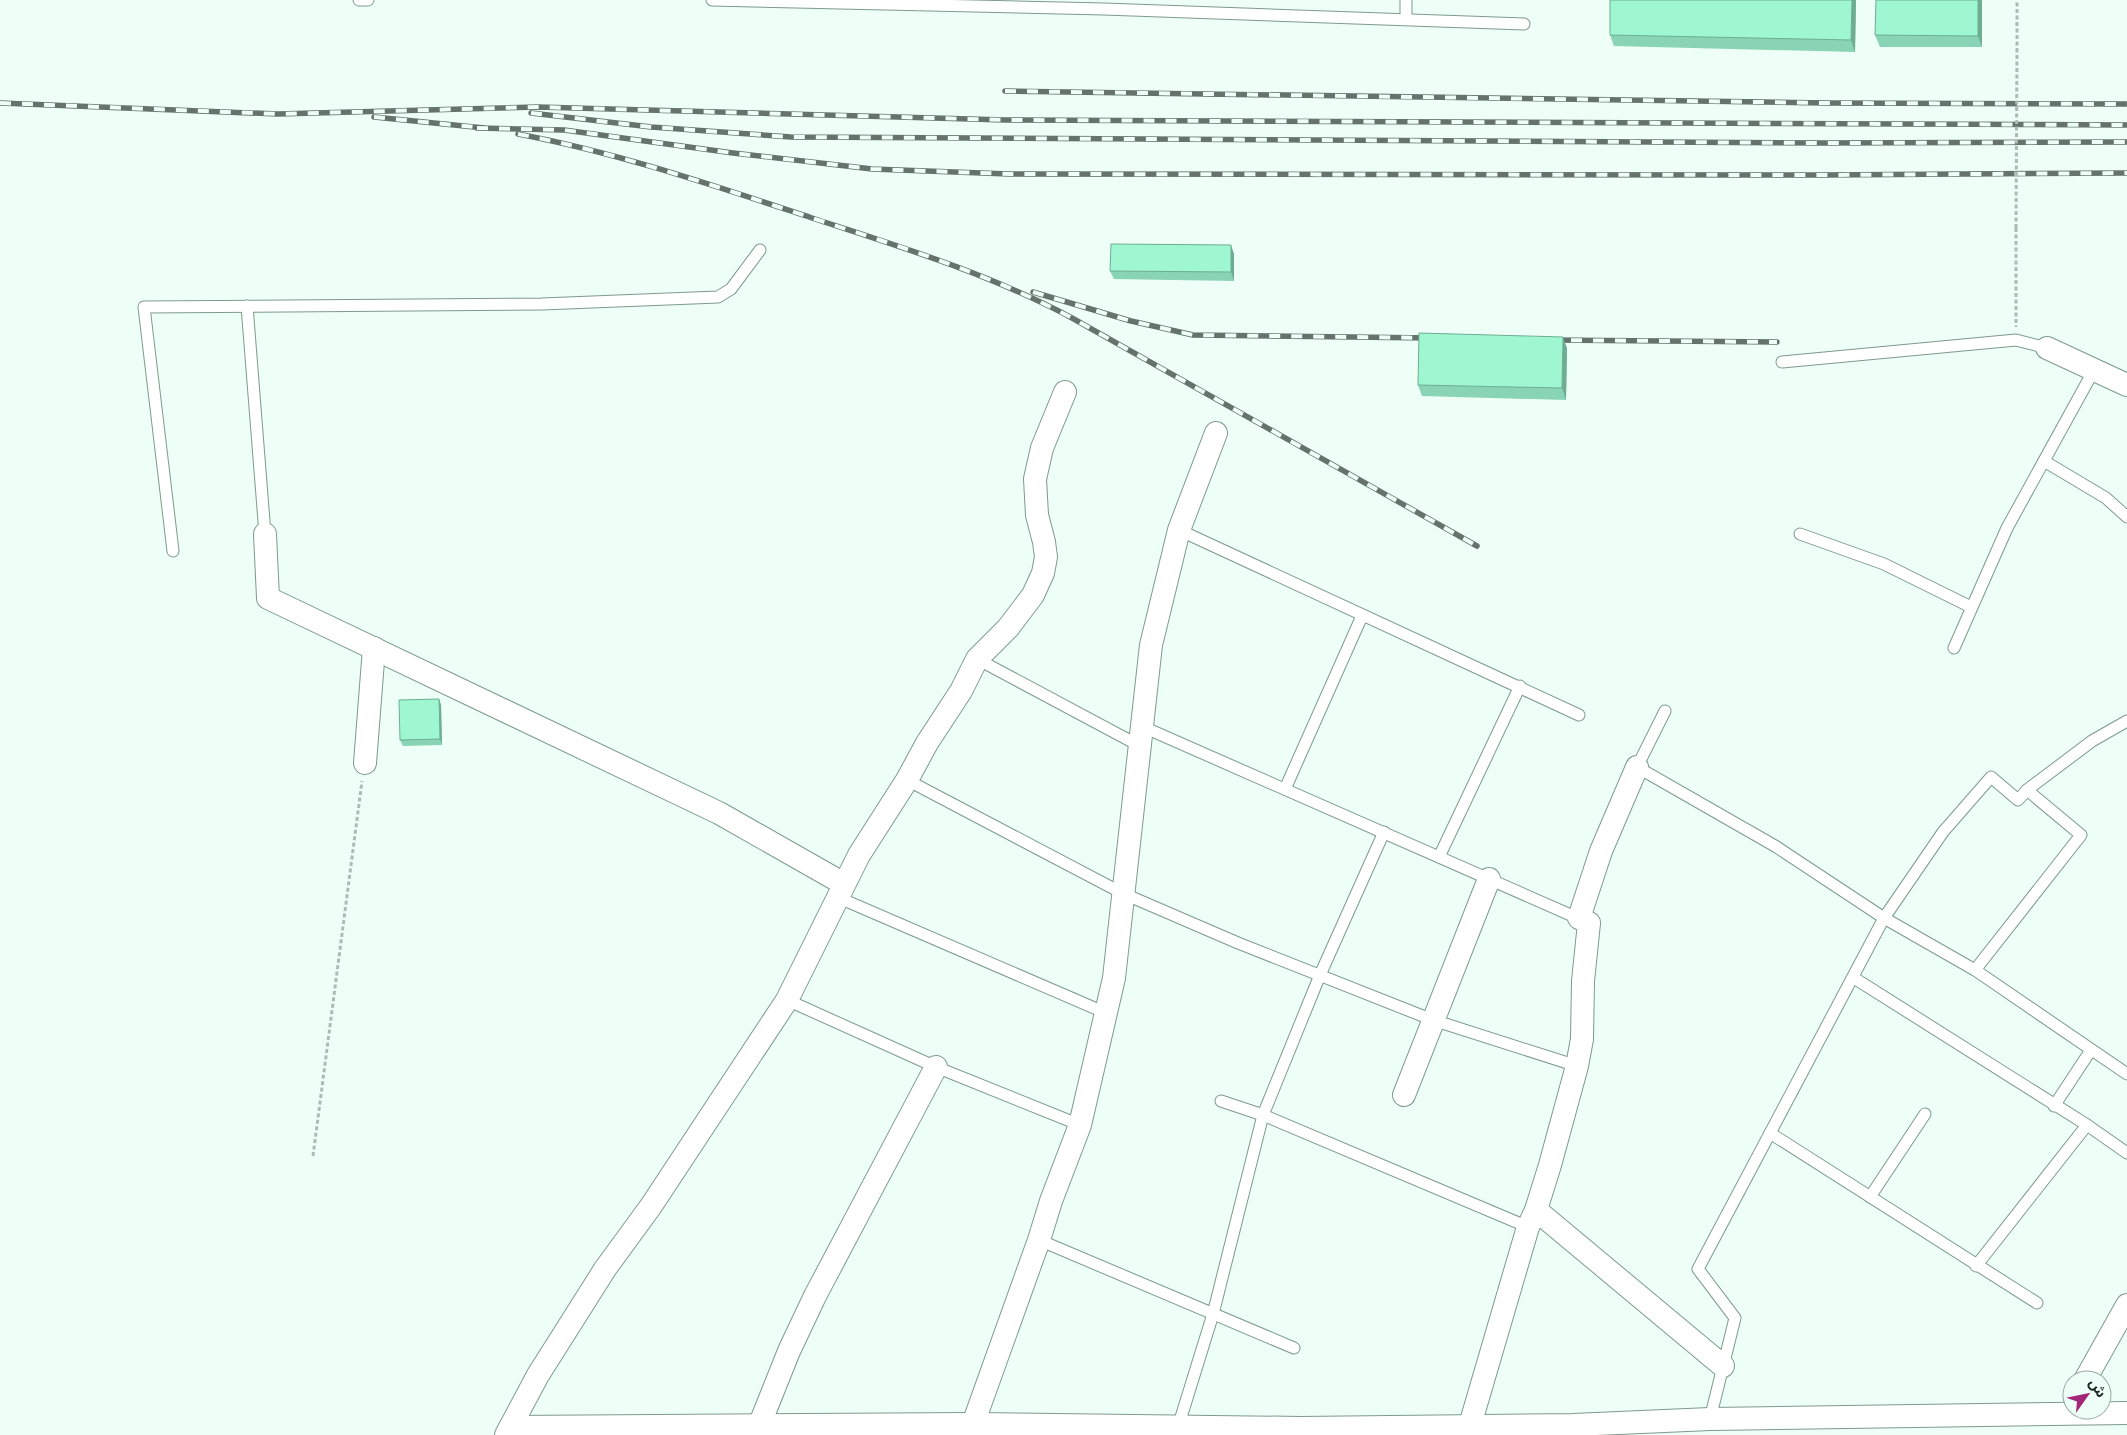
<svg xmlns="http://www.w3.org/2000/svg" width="2127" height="1435" viewBox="0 0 2127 1435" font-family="Inter,'Noto Sans Arabic',sans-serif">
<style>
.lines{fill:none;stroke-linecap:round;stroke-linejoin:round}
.lane-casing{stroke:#7e9a8d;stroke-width:13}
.street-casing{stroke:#7e9a8d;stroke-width:24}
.path{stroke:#acbcb4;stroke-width:3;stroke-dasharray:4 2.5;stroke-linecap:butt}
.lane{stroke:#fff;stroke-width:11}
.street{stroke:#fff;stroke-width:22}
.rail-casing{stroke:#65736c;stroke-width:5.5}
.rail{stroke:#edfff6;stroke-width:4;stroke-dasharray:11;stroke-linecap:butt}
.path-bridge{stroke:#acbcb4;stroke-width:3;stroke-dasharray:4 2.5;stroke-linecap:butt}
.wall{fill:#89d4b5}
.shaded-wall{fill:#6fad93}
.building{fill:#9ff7d2;stroke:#6fad93}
</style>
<rect width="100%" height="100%" fill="#edfff6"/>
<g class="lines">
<!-- lane casing -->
<g class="lane-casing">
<g id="lane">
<path d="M359 0H368"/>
<path d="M712 0 1104 9 1524 24"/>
<path d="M1406 0V19"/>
<path d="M247 306 265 534"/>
<path d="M1782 362 2016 340 2047 348"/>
<path d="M2044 461 2106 498 2127 517"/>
<path d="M1179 530 1579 715"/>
<path d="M1800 534 1884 564 1971 607"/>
<path d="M173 551 144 307 542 304 718 297 731 289 760 250"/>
<path d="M1954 648 2007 528 2094 370"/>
<path d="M977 659 1140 746"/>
<path d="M1665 711 1637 767 1775 846 1884 918 1975 970 2127 1074"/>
<path d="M1141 726 1582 920"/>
<path d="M907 780 1122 893 1238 943 1433 1020 1577 1066"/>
<path d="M1285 789 1362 616"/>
<path d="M1439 857 1520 686"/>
<path d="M837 897 1106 1013"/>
<path d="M1975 970 2081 835 2027 790"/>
<path d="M1854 978 2087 1125 2127 1153"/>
<path d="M787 1000 936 1067 1080 1125"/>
<path d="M1221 1101 1263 1115 1528 1227"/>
<path d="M2054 1106 2091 1050"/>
<path d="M1770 1133 2037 1303"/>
<path d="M1870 1197 1925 1114"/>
<path d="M1039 1240 1294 1348"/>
<path d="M1976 1266 2087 1125"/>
<path d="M1710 1419 1735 1318 1698 1269 1884 918 1943 832 1991 777 2018 800 2027 790 2092 741 2127 721"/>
<path d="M1178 1427 1213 1314 1263 1115 1320 975 1384 832"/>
</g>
</g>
<!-- street casing -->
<g class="street-casing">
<g id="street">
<path d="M2047 348 2127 385"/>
<path d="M265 534 268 598 719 813 844 884"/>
<path d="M365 763 374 648"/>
<path d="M1404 1095 1489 879"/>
<path d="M1536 1210 1723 1366"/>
<path d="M2085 1380 2127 1305"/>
<path d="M1470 1425 1528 1227 1536 1210 1550 1165 1577 1066 1582 1039 1583 981 1589 923 1579 918 1601 851 1637 767"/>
<path d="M759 1426 789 1351 815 1296 936 1067"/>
<path d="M511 1427 973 1424 1301 1428 1573 1425 1710 1419 2127 1413"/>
<path d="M506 1435 538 1375 605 1269 651 1206 787 1000 859 855 907 780 927 743 961 691 977 659 1008 628 1033 595 1043 573 1046 557 1044 542 1037 515 1035 479 1042 448 1065 392"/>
<path d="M971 1435 973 1424 1039 1240 1051 1201 1080 1125 1114 978 1151 645 1179 530 1216 433"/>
</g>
</g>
<!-- path -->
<g class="path">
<path d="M2017 52V0"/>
<path d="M2016 228V327"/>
<path d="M313 1156 362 781"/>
</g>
<!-- lane -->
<use href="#lane" class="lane"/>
<!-- street -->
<use href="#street" class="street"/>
<!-- rail casing -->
<g class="rail-casing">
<g id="rail">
<path d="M1005 91 1826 103 2127 104"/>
<path d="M0 103 278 114 538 107 1006 120 2127 125"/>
<path d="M531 113 651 127 791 137 1824 143 2127 142"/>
<path d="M374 117 484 128"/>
<path d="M477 128 564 130 733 153 872 169 1009 174 1822 175 2127 173"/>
<path d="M518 134C619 153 715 186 812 218 901 247 990 274 1072 318L1477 546"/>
<path d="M1033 292 1131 321 1193 335 1432 338"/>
<path d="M1549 340 1777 342"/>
</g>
</g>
<!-- rail -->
<use href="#rail" class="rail"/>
<!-- path-bridge -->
<path class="path-bridge" d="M2016 228 2017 52"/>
</g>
<!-- wall -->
<g class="wall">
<path d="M1610 0H1856L1855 52 1614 46 1610 35Z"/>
<path d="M1876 0H1982V47H1880L1875 35Z"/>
<path d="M1234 254V281L1114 279 1110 271Z"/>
<path d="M1567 348 1566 400 1422 396 1418 385Z"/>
<path d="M439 699 441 705 442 745 403 746 400 740Z"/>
</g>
<!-- shaded-wall -->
<g class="shaded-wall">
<path d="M1852 0H1856L1855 52 1851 40Z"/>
<path d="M1978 0H1982V47L1978 36Z"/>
<path d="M1231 245 1234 254V281L1231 272Z"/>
<path d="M1563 337 1567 348 1566 400 1562 388Z"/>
<path d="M439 699 441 705 442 745 440 739Z"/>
</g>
<!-- building -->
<g class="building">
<path d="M1610 0H1852L1851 40 1610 35Z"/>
<path d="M1876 0H1978V36L1875 35Z"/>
<path d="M1111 244 1231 245V272L1110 271Z"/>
<path d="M1419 333 1563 337 1562 388 1418 385Z"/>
<path d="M439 699 440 739 400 740 399 700Z"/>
</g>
<!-- north arrow -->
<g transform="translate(2087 1395) rotate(57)"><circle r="24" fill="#edfff6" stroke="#9baaa2"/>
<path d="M0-4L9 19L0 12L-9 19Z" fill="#a42678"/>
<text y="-8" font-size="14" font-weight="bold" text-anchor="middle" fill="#1f2a25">ش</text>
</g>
</svg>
